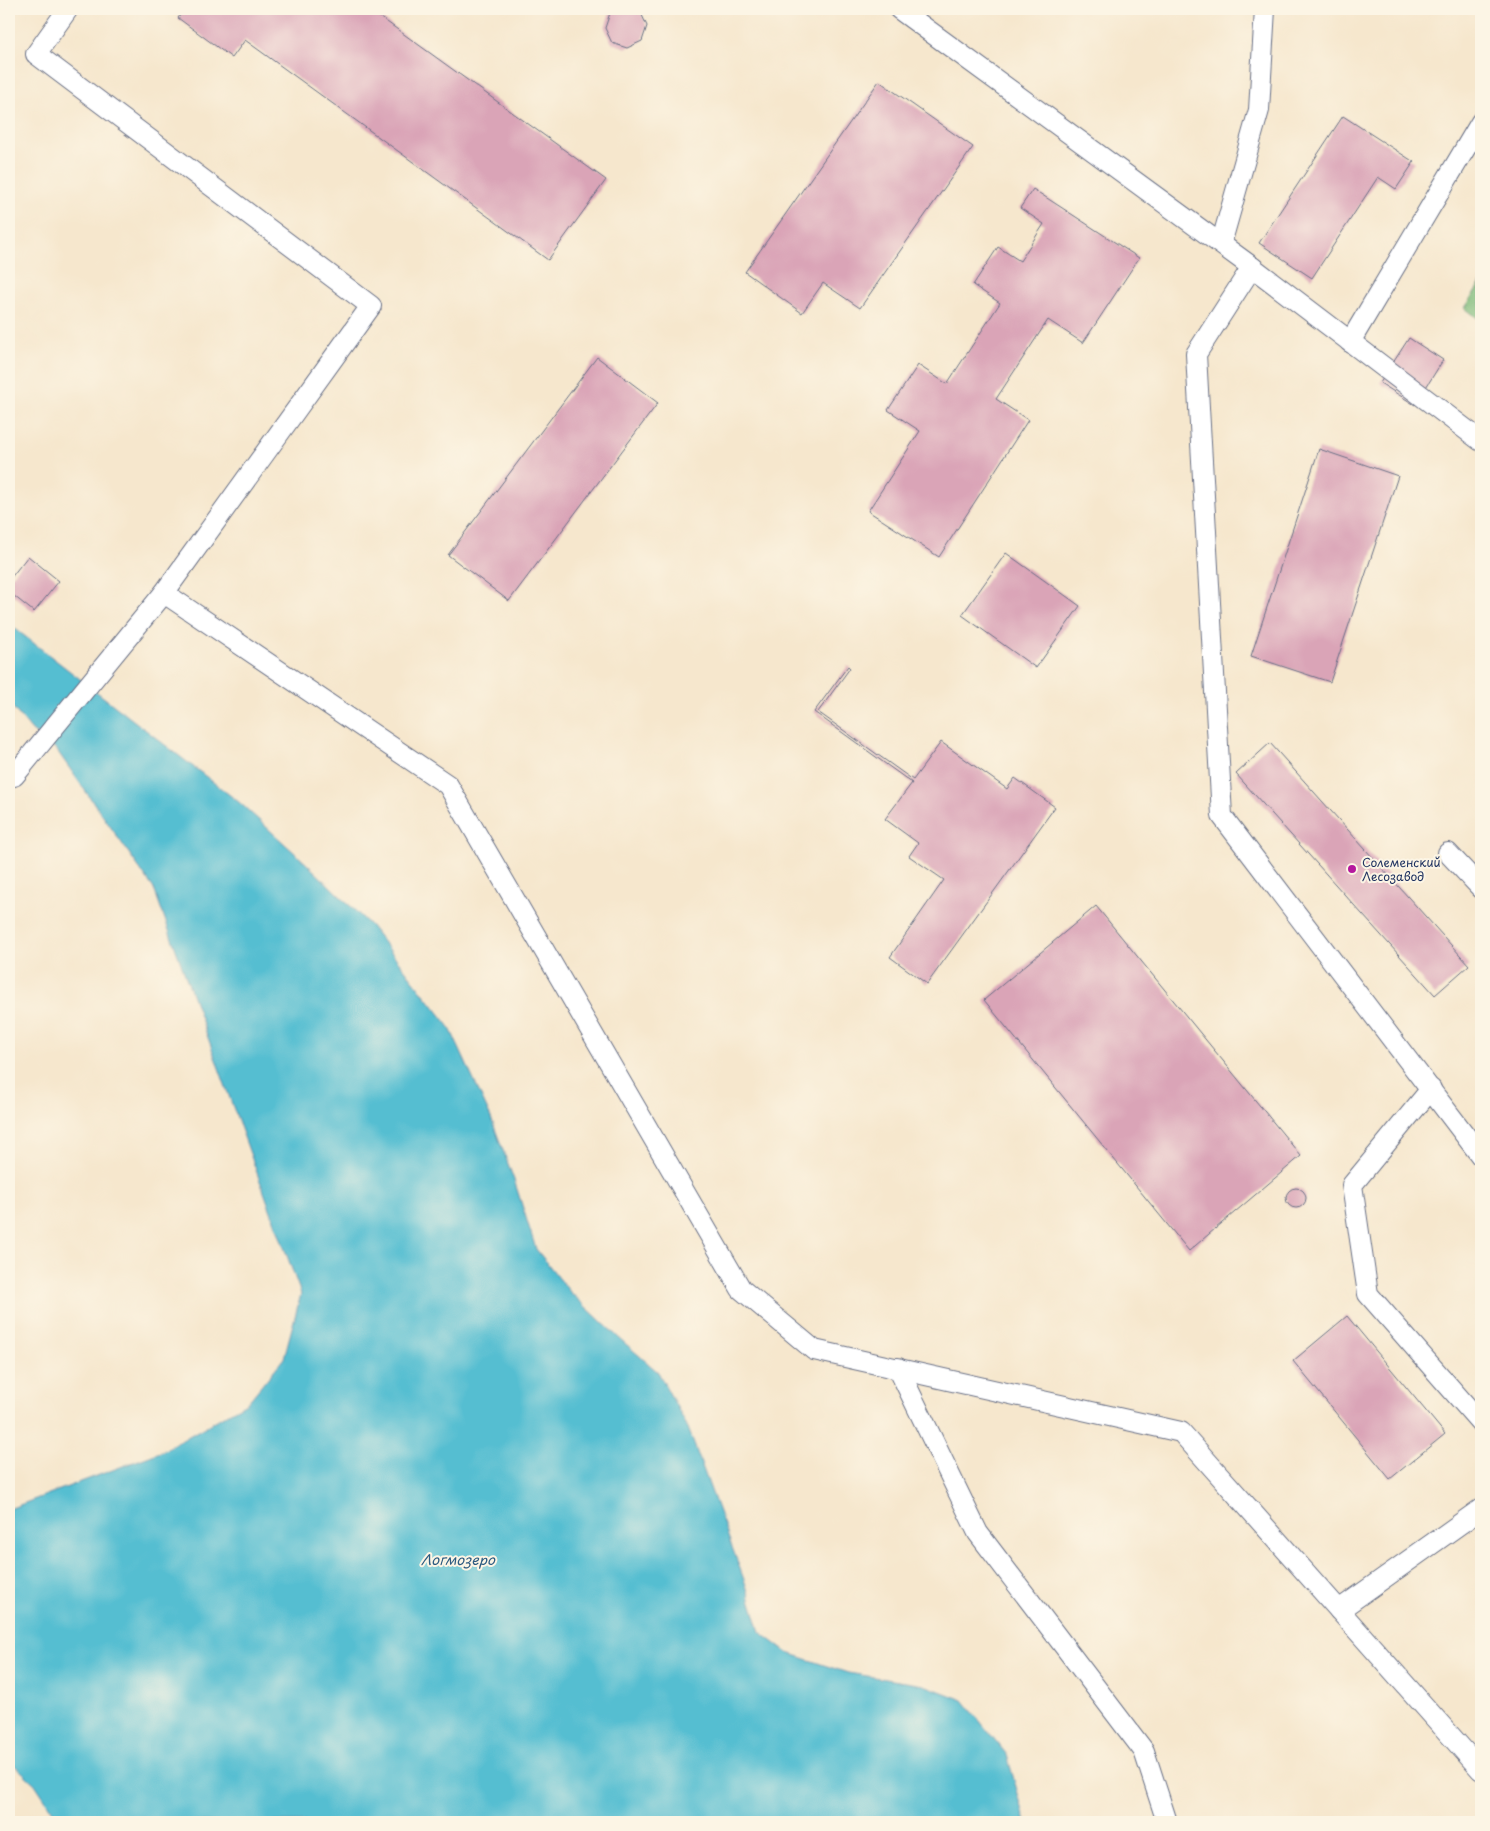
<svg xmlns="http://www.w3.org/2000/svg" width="1490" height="1831" viewBox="0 0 1490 1831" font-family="'Playpen Sans',sans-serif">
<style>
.forest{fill:#7fbb7a;stroke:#4d756c}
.water{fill:#54bed1;stroke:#387698}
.building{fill:#daa4b7}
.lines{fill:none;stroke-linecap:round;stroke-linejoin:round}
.lane-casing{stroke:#686f85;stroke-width:22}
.lane{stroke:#fff;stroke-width:20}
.poi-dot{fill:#b5179e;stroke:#fcf5e5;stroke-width:2}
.labels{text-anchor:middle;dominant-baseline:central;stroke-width:4;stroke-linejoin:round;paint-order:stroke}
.poi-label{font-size:12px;fill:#1b2f5e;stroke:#fcf5e5;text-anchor:start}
.water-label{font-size:14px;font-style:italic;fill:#2c5a80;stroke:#fcf5e5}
</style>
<rect width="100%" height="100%" fill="#fcf5e5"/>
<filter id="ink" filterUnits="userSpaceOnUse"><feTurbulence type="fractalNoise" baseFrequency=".02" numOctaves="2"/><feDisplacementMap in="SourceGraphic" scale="10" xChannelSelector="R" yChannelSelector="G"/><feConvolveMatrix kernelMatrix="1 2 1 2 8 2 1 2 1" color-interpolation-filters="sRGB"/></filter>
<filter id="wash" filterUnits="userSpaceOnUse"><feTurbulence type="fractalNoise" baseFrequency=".0096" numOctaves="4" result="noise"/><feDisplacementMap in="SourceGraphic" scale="20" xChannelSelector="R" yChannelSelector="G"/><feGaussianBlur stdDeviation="1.12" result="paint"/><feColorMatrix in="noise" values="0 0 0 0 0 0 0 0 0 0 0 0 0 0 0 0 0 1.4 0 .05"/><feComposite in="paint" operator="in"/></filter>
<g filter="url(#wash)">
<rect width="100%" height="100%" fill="#f6e7cd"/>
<!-- forest -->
<path class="forest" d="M1481 283V321L1465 308Z"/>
<!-- water -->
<path class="water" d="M9 624 240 803 309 866 370 925 449 1026 491 1118 514 1180 536 1249 570 1292 619 1338 658 1372 688 1428 746 1585 760 1632 788 1653 848 1673 924 1685 963 1700 1007 1755 1026 1822H60L35 1784 9 1760V1509L163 1451 248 1402 284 1358 301 1294 154 889 56 749 32 731 9 703Z"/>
<g id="blocks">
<!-- building -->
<g class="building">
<path d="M185 9H369L606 180 548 260 245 40 232 58 178 18Z"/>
<path d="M618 9H633L640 11 647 26 642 41 627 48 612 43 605 28 610 13Z"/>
<path d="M879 81 973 147 860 308 823 283 802 313 745 272Z"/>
<path d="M1343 116 1414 162 1396 189 1378 177 1312 278 1259 243Z"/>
<path d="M1033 189 1139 258 1083 343 1048 320 996 399 1028 420 939 557 868 511 920 431 888 410 918 365 947 384 1000 303 973 285 998 247 1020 261 1044 224 1020 208Z"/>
<path d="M1409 338 1443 360 1415 405 1380 383Z"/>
<path d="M597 357 658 403 509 601 448 555Z"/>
<path d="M1319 449 1398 476 1330 682 1251 656Z"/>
<path d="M1006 553 1080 606 1036 668 962 615Z"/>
<path d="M28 556 59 581 34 612 9 592V580Z"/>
<path d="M848 666 850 668 818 712 913 780 941 742 1007 789 1015 778 1055 807 927 984 890 957 944 880 909 856 918 843 885 819 912 783 814 712Z"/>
<path d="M1270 743 1469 965 1435 995 1236 774Z"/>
<path d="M1096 906 1301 1156 1189 1251 984 1000Z"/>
<circle cx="1296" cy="1198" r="10"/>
<path d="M1347 1316 1445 1434 1390 1479 1293 1361Z"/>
</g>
</g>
</g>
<g filter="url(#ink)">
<use href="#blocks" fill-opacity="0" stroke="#686f85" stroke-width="1"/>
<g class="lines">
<!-- lane casing -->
<g class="lane-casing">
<g id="lane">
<path d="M68 9 36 54 371 306 164 593"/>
<path d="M899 9 1252 267 1481 441"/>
<path d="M1221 244 1259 110 1265 9"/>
<path d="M1252 267 1196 354 1222 816 1481 1156"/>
<path d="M1350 342 1481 122"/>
<path d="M9 777 14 776 164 593 448 785 741 1289 814 1350 1181 1432 1481 1770"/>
<path d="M1448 853 1481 888"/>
<path d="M1431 1089 1352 1185 1368 1294 1481 1423"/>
<path d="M898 1368 978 1533 1144 1751 1167 1822"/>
<path d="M1339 1610 1481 1509"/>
</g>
</g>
<!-- lane -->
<use href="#lane" class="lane"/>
</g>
</g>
<!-- markers -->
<circle class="poi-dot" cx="1352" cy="869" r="5"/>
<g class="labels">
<!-- poi labels -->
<g class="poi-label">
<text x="1362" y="862">Солеменский<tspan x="1362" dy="14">Лесозавод</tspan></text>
</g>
<!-- water labels -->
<g class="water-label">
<text x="458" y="1559">Логмозеро</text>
</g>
</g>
<!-- margin -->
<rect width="1490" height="1831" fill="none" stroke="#fcf5e5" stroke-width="30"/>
</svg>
